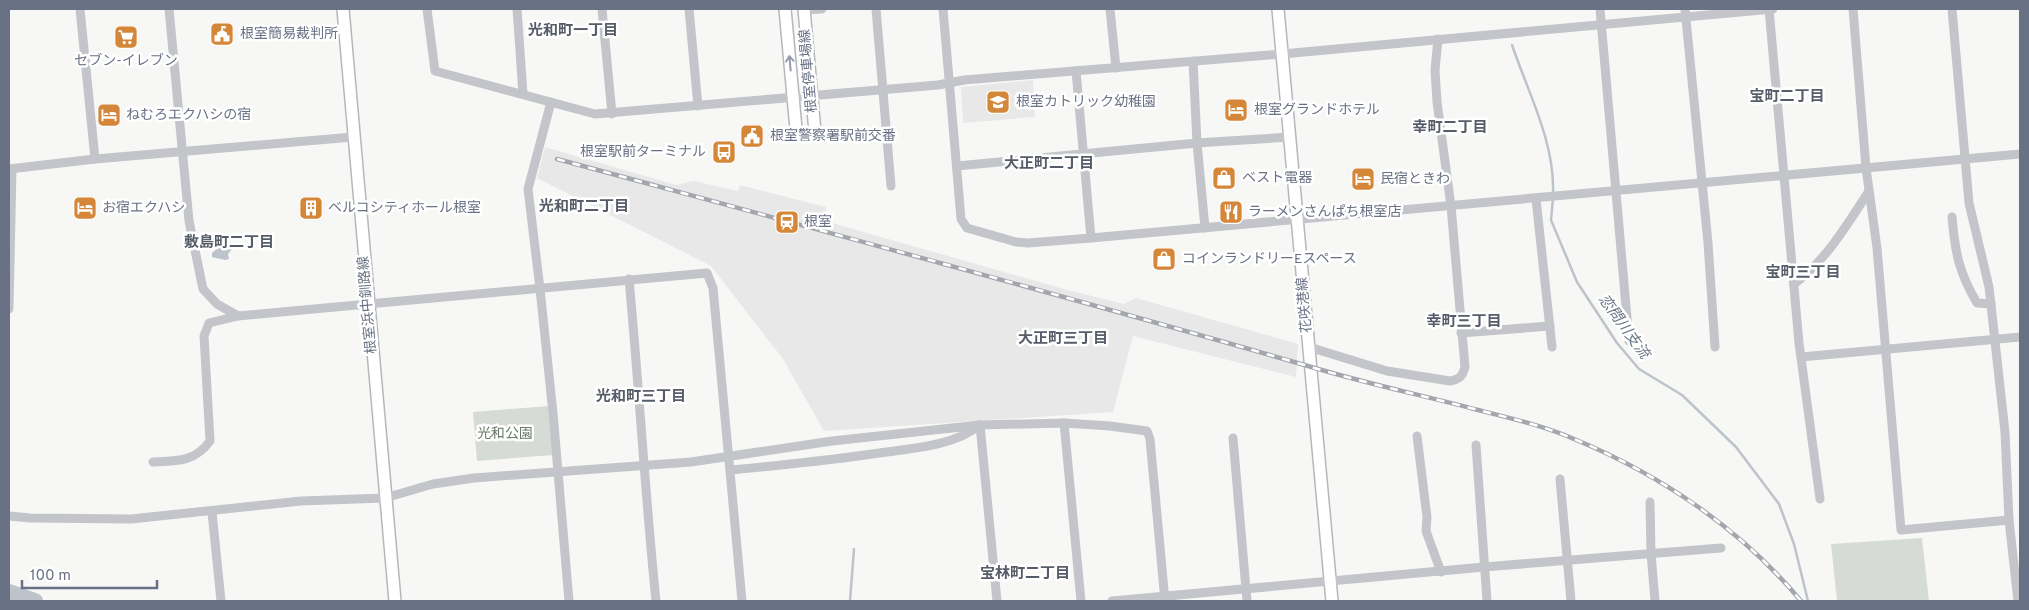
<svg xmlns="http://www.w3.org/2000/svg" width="2029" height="610" viewBox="0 0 2029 610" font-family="Overpass,'Noto Sans JP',sans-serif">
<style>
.built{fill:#e8e8e8}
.green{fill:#d6dcd5}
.water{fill:#bdc3cb}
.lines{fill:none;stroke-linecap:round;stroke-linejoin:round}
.stream{stroke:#bdc3cb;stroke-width:2.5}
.river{stroke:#bdc3cb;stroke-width:16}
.major-casing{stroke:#b5b7bc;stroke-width:14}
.minor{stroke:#c3c5ca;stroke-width:9}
.major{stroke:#fff;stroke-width:11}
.rail-casing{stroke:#a3a6ad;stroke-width:4.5}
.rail{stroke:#fff;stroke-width:2.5;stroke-dasharray:8;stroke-linecap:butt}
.oneway{stroke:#969ca9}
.labels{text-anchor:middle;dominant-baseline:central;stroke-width:5;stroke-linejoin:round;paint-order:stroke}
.poi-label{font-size:14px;fill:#697184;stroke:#fff;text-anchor:start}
.street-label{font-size:14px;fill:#697184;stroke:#fff}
.park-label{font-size:14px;fill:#687b69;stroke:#fff}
.neighbourhood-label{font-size:15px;font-weight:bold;fill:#575c69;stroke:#fff}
.water-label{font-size:15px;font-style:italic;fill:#6a7786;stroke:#fff}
</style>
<rect width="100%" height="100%" fill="#f7f8f5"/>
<!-- built -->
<g class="built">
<path d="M1033 80 1035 117 963 123 961 87Z"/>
<path d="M545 147 676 185 694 181 738 191 740 185 826 207 825 221 1064 289 1124 304 1136 298 1298 344 1296 377 1133 336 1113 412 824 431 783 359 711 266 537 178Z"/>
</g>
<!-- green -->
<g class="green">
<path d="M548 406 553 455 477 461 473 412Z"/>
<path d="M1922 538 1929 601H1837L1831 544Z"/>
</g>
<!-- water -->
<path class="water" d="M229 246 233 248 228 254 229 259 225 260 212 257V253L219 247 223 248Z"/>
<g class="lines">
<!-- stream -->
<g class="stream">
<path d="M1512 45C1528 92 1555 143 1553 193"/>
<path d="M1553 198 1551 220 1577 282 1617 343 1639 369 1682 395 1736 447 1779 504 1794 544 1808 601"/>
<path d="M850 601 854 549"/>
</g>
<!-- river -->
<path class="river" d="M9 592 35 601"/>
<!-- major casing -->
<g class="major-casing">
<g id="major">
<path d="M343 9 395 601"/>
<path d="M785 9 796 129"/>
<path d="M804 9 815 132"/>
<path d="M1278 9 1332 601"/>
</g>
</g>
<!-- minor -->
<g class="minor">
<path d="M80 9 95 159"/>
<path d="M169 9 189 221 203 289 217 304 238 316"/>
<path d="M427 9 435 71 595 114 938 85 964 80 1282 54 1773 9"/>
<path d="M517 9 523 94"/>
<path d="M602 9 612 114"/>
<path d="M689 9 698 106"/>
<path d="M876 9 891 186"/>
<path d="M943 9 961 219 967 228 1016 242 1028 243 1091 238 2020 154"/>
<path d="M1110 9 1116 68"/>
<path d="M1600 9 1629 341"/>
<path d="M1685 9 1708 243 1715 347"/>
<path d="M1769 9 1799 343 1820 499"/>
<path d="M1853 9 1866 168 1877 248 1901 530 2009 520"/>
<path d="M1952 9 1969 203 1989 287 2005 432 2009 520 2018 601"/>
<path d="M804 10 822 9"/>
<path d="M1193 61 1197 143 1205 228"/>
<path d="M1076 71 1091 238"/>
<path d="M551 102 528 189 540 289 553 413 569 601"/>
<path d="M957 166 1197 143 1290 137"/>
<path d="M9 169 95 159 353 137"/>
<path d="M1536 199 1552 347"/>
<path d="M1952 217C1955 252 1959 273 1977 303L1991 304"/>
<path d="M629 279C639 386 645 494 656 601"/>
<path d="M1794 284C1825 262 1849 222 1869 191"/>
<path d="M9 309 12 169"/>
<path d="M1461 333 1550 326"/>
<path d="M1309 347 1387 371 1450 381C1460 379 1462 377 1465 367L1451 206 1437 102 1435 70 1438 39"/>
<path d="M1801 357 2020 337"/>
<path d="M1064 423 1081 601"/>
<path d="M980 425 997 601"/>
<path d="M1417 436 1427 517 1426 531 1441 572"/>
<path d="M1233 438 1247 601"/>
<path d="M1476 445 1487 601"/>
<path d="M153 462C177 461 195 462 210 441L204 336 209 323 238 316 707 273 713 288 742 601"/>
<path d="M731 470C783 465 834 460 886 452 917 448 955 445 980 425"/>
<path d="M1560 479 1571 601"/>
<path d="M1650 502 1651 553 1655 601"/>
<path d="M212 512 221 601"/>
<path d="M9 516 30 518 131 519 301 501 385 498 433 484 474 478 691 462 832 441 980 425 1064 423 1110 426 1147 431 1150 439 1165 601"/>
<path d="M1112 601 1484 567 1721 548"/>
</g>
<!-- major -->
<use href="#major" class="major"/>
<!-- rail casing -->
<g class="rail-casing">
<path id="rail" d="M557 159C808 227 1059 294 1308 366 1364 383 1421 395 1478 410 1510 418 1544 426 1574 439 1661 475 1741 529 1801 601"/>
</g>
<!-- rail -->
<use href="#rail" class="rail"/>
</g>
<!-- one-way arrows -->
<defs><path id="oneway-shaft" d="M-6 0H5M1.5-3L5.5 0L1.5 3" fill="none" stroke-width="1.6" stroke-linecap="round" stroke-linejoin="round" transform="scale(1.25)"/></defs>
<use class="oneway" href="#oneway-shaft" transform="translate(790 63) rotate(-95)"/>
<!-- icons -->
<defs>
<g id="civic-square" transform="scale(1.25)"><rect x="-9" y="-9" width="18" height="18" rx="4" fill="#d48639" stroke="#fff"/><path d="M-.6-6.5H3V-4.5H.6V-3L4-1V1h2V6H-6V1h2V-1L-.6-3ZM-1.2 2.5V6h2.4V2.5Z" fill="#fff"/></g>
<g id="supermarket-square" transform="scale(1.25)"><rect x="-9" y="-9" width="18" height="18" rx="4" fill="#d48639" stroke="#fff"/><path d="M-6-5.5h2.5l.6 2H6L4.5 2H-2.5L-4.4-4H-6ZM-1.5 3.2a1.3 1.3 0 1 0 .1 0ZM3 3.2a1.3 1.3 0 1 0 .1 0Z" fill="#fff"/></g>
<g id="school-square" transform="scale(1.25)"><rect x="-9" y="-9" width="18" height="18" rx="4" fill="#d48639" stroke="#fff"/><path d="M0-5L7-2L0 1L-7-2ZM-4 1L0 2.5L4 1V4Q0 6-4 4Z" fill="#fff"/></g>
<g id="hotel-square" transform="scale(1.25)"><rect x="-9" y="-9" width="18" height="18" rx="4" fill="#d48639" stroke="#fff"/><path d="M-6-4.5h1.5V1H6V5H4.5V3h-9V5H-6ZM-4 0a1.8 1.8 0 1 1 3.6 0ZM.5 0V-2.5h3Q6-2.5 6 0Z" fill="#fff"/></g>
<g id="bus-square" transform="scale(1.25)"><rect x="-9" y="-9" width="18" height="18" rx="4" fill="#d48639" stroke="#fff"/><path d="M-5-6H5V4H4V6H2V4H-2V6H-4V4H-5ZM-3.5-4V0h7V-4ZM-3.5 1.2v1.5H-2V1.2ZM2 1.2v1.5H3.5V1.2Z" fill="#fff"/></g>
<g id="shop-square" transform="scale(1.25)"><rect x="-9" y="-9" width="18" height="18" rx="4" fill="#d48639" stroke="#fff"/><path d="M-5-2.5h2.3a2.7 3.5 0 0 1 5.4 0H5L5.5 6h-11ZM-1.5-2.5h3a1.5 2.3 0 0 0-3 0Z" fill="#fff"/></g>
<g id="building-square" transform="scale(1.25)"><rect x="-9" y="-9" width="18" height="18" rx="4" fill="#d48639" stroke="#fff"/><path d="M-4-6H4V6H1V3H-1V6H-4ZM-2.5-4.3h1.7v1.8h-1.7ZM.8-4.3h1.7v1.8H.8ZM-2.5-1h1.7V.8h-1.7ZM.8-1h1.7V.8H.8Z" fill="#fff"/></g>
<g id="restaurant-square" transform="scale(1.25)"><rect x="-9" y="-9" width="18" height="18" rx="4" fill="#d48639" stroke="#fff"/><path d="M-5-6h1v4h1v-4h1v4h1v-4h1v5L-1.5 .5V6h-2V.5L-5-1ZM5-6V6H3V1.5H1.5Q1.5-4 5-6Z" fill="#fff"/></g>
<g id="station-square" transform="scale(1.25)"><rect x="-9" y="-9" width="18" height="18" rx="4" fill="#d48639" stroke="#fff"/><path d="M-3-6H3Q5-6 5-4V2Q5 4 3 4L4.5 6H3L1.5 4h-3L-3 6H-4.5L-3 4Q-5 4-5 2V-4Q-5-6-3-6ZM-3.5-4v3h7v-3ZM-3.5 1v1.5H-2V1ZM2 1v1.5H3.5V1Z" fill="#fff"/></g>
</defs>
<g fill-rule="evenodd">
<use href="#civic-square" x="222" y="34"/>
<use href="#supermarket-square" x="126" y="37"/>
<use href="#school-square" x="998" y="102"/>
<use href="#hotel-square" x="1236" y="110"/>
<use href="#hotel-square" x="109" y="115"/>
<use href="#civic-square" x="752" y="136"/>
<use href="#bus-square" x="724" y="152"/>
<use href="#shop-square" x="1224" y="178"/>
<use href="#hotel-square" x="1363" y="179"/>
<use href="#hotel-square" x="85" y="208"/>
<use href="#building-square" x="311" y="208"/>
<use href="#restaurant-square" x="1231" y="212"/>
<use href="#station-square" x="787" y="222"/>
<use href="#shop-square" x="1164" y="259"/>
</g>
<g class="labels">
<!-- poi labels -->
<g class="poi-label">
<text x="240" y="34">根室簡易裁判所</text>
<text x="126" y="61" text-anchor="middle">セブン-イレブン</text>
<text x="1016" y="102">根室カトリック幼稚園</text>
<text x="1254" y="110">根室グランドホテル</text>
<text x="126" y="115">ねむろエクハシの宿</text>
<text x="770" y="136">根室警察署駅前交番</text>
<text x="706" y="152" text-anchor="end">根室駅前ターミナル</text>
<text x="1242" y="178">ベスト電器</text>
<text x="1380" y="179">民宿ときわ</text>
<text x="102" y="208">お宿エクハシ</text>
<text x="328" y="208">ベルコシティホール根室</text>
<text x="1248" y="212">ラーメンさんぱち根室店</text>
<text x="804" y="222">根室</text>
<text x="1182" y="259">コインランドリーEスペース</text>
</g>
<!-- street labels -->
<g class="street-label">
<text transform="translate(809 71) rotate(-95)">根室停車場線</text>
<text transform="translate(368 305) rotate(-95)">根室浜中釧路線</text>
<text transform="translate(1305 305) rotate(-95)">花咲港線</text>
</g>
<!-- park labels -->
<g class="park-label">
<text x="505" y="434">光和公園</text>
</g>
<!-- neighbourhood labels -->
<g class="neighbourhood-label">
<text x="573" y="31">光和町一丁目</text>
<text x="1787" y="97">宝町二丁目</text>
<text x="1450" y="128">幸町二丁目</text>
<text x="1049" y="164">大正町二丁目</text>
<text x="584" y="207">光和町二丁目</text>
<text x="229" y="243">敷島町二丁目</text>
<text x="1803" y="273">宝町三丁目</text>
<text x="1464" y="322">幸町三丁目</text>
<text x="1063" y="339">大正町三丁目</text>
<text x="641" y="397">光和町三丁目</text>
<text x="1025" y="574">宝林町二丁目</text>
</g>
<!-- water labels -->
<g class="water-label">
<text transform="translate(1623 327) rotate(54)">恋問川支流</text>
</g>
</g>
<!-- border -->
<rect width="2029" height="610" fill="none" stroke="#697184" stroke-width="20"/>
<!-- scale -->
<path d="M22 580v8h135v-8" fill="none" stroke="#697184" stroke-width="2.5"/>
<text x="30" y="580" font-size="15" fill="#697184" stroke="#ffffff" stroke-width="4" paint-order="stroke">100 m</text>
</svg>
